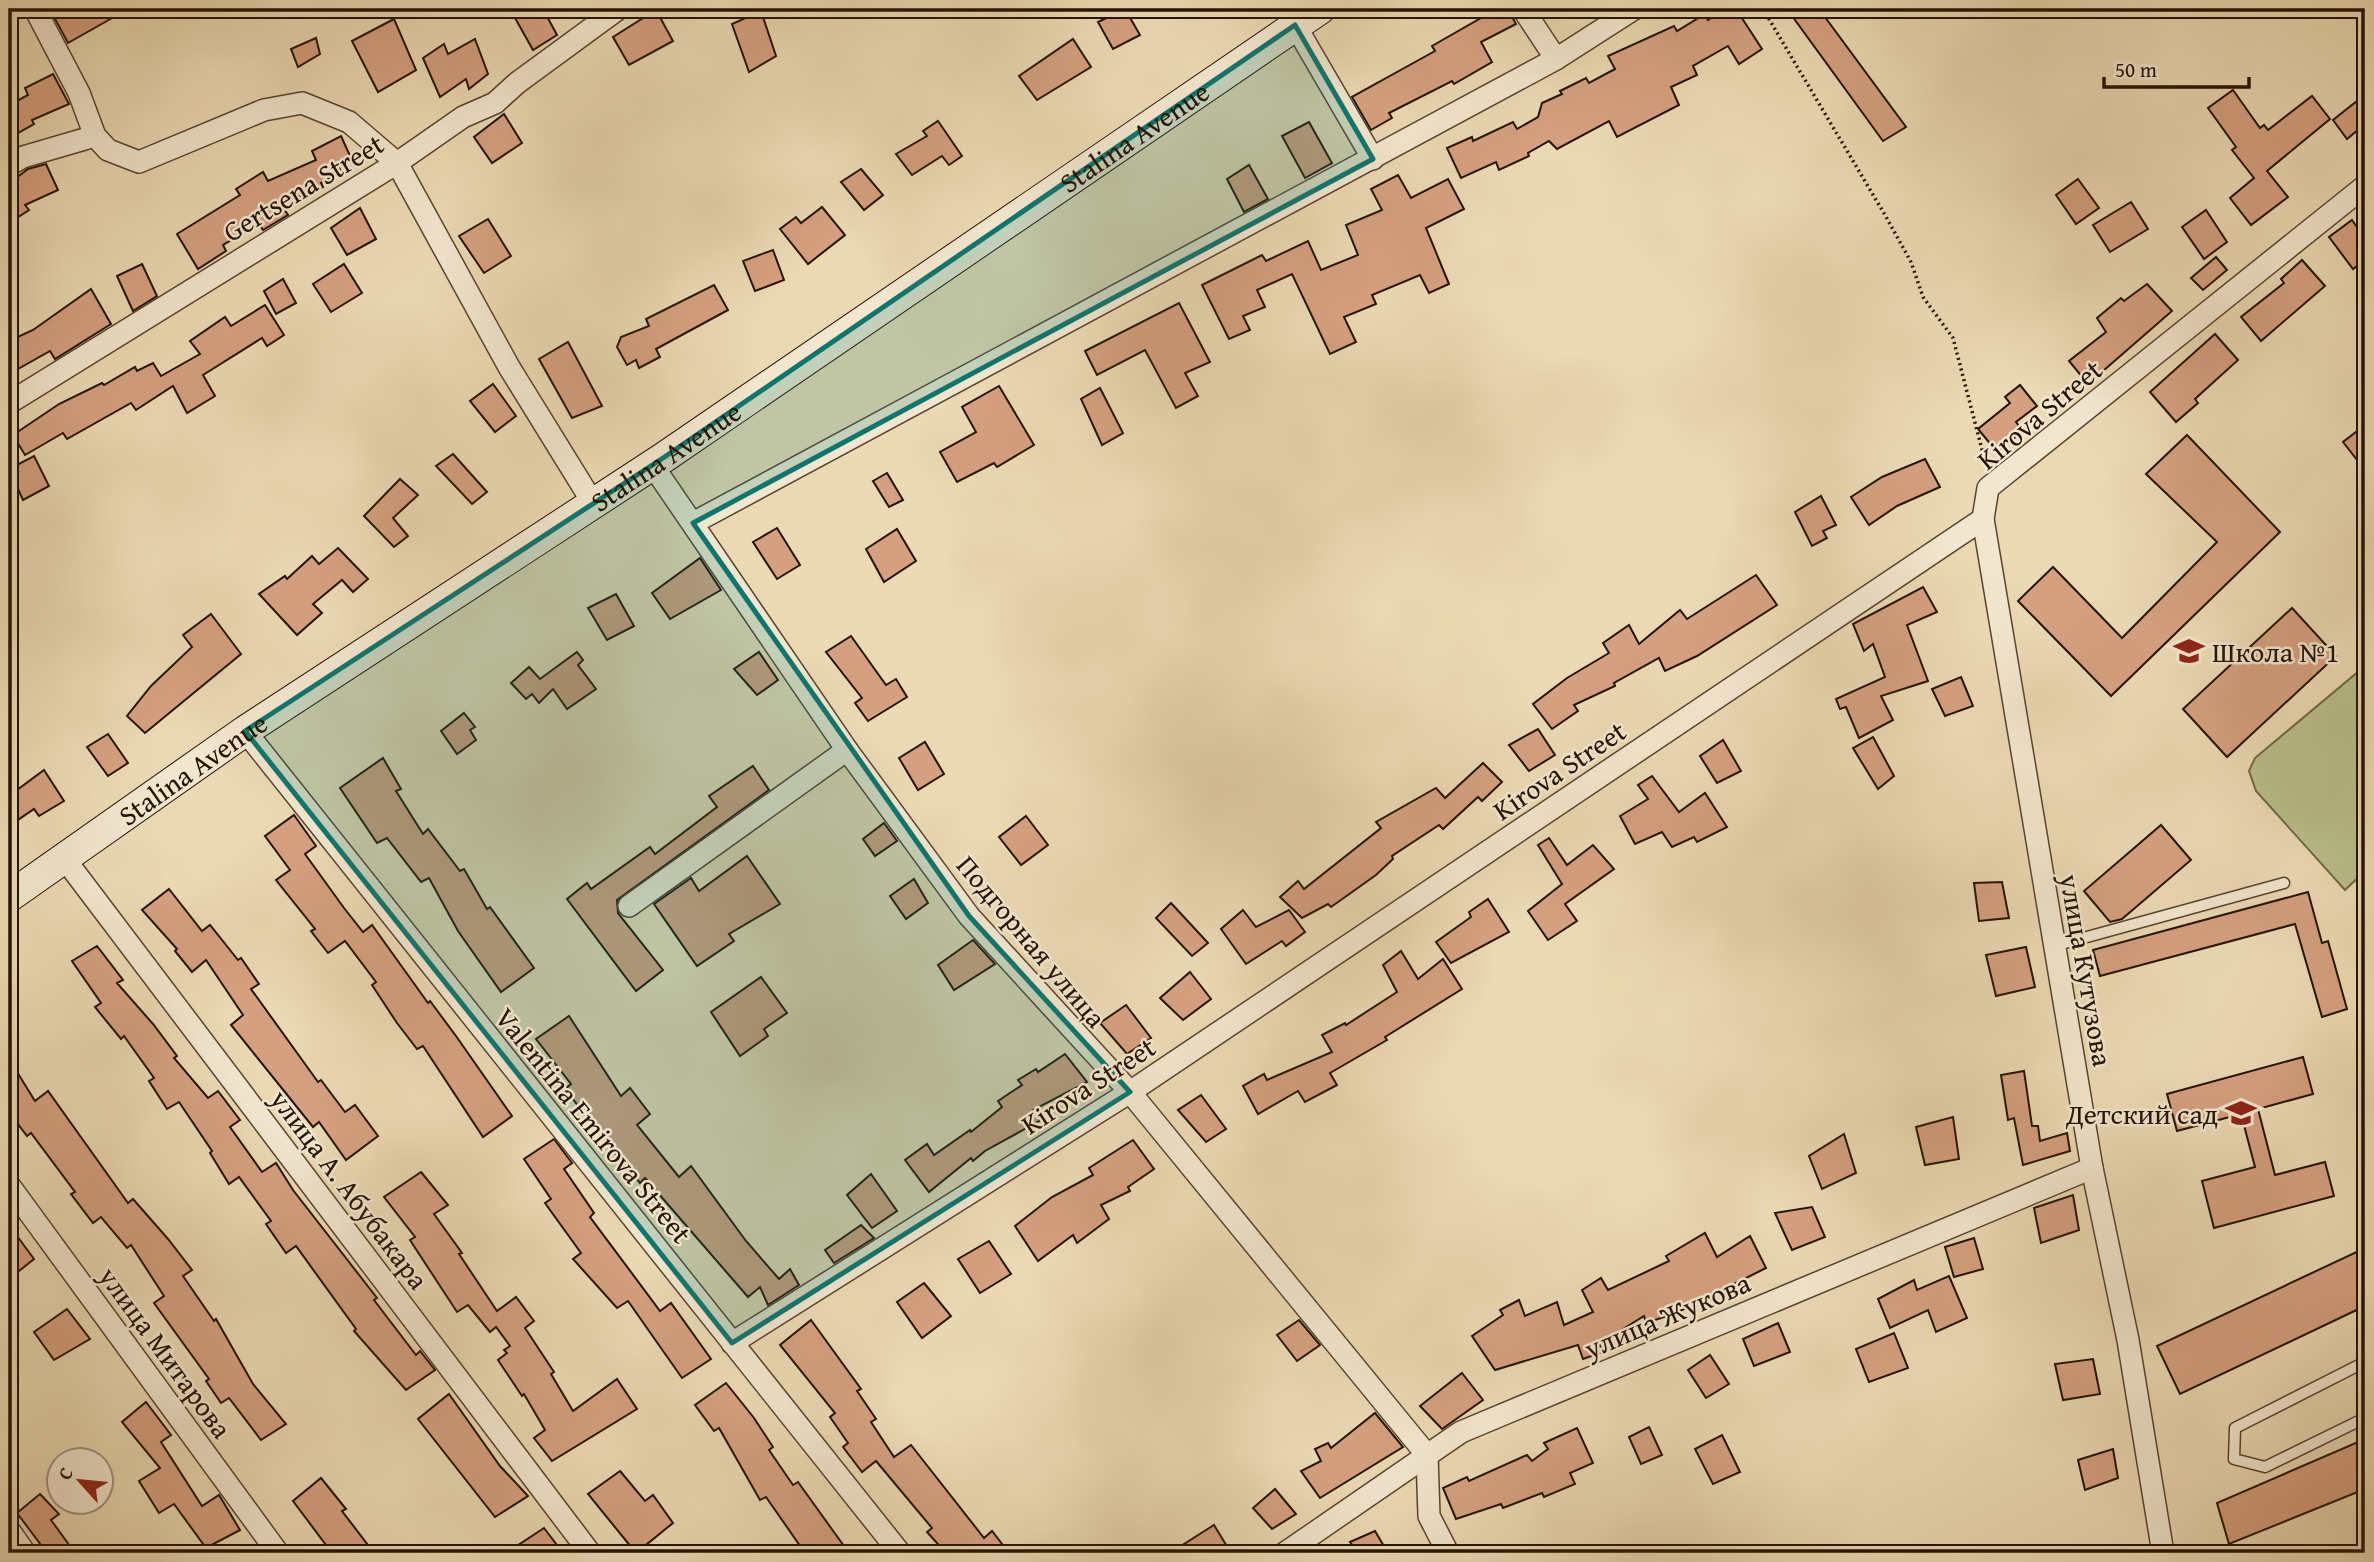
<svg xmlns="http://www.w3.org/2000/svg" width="2374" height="1562" viewBox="0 0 2374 1562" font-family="'Gentium Book Plus',serif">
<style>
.green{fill:#b9bf8b;stroke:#6e6946;stroke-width:2}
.building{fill:#d5a07f;stroke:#241301;stroke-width:2}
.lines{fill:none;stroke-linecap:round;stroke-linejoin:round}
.lane-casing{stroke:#56442e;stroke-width:13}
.street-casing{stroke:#56442e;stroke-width:24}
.secondary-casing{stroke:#241301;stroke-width:32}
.path{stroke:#241301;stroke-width:3.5;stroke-dasharray:2 3.5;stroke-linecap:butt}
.lane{stroke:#f2e6ce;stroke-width:10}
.street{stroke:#f2e6ce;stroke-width:21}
.secondary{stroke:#f2e6ce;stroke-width:30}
.marked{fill:#0f766e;fill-opacity:0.2;stroke:#0f766e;stroke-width:5;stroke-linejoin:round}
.labels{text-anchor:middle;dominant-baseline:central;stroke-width:5;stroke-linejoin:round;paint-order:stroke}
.street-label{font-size:28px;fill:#241301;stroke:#f2e6ce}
.poi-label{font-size:28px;fill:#241301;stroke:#f2e6ce;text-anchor:start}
</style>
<rect width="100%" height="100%" fill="#ebd9b3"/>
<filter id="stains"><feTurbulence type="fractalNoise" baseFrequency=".00286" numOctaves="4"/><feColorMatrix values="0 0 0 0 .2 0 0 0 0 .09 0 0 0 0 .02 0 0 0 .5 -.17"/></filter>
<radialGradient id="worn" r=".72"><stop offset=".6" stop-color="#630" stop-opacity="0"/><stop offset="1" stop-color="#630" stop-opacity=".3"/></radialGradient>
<!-- green -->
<path class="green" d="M2365 666V871L2345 890 2256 791 2249 771 2255 758Z"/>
<!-- building -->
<g class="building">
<path d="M70 9H128L68 43 54 17Z"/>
<path d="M510 9H543L557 35 533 50Z"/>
<path d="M1125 9 1140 35 1113 49 1098 22Z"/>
<path d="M1483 9H1508L1516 24 1481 42 1492 62 1454 84 1452 81 1389 113 1392 118 1371 130 1352 97 1435 51 1432 46 1486 15Z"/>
<path d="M1725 9H1736L1762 49 1739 64 1728 46 1693 66 1697 75 1671 87 1679 105 1617 137 1609 121 1557 149 1549 141 1528 153 1529 156 1499 170 1496 162 1461 178 1447 148 1472 137 1473 141 1513 122 1517 129 1538 117 1542 103 1562 94 1560 91 1586 78 1589 83 1615 69 1608 56 1674 26 1677 31 1705 14 1708 20Z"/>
<path d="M1787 9H1819L1906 127 1883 141Z"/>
<path d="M656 10 673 41 629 65 613 37Z"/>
<path d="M761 11 776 56 749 72 732 24Z"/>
<path d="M394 19 416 70 378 92 352 41Z"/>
<path d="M316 38 320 54 298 67 291 49Z"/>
<path d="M475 39 488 74 469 89 466 79 440 97 423 58 444 44 448 54Z"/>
<path d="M1073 39 1091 67 1037 100 1019 76Z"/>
<path d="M53 74 69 104 32 120 34 124 9 138V105L28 95 25 88Z"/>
<path d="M2233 90 2260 128 2264 125 2268 130 2312 96 2330 119 2267 171 2288 197 2251 225 2230 198 2254 178 2232 150 2236 147 2208 108Z"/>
<path d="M2357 101 2365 112V124L2347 139 2333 120Z"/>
<path d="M504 114 522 143 492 163 474 137Z"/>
<path d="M938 121 962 156 949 165 942 156 912 175 896 154 927 136 923 131Z"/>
<path d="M1309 122 1332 163 1305 178 1282 136Z"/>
<path d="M341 136 351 158 338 165 341 172 321 183 323 187 281 204 288 215 263 230 259 224 223 245 226 251 198 269 177 234 240 195 236 189 263 172 268 181 316 160 312 151Z"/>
<path d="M46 164 58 190 25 205 29 210 9 223V178L11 182 28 169Z"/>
<path d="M1249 165 1268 199 1244 212 1227 179Z"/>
<path d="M861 169 883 195 864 210 841 182Z"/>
<path d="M1398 175 1411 198 1448 179 1464 209 1426 228 1449 284 1429 293 1420 275 1372 295 1376 304 1344 317 1356 342 1330 354 1292 274 1257 290 1265 307 1243 316 1250 330 1229 339 1202 285 1262 255 1266 261 1308 241 1321 270 1358 255 1346 225 1382 210 1371 189Z"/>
<path d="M2078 179 2099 208 2076 224 2056 195Z"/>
<path d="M2131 202 2148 229 2110 252 2093 225Z"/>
<path d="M822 207 845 235 808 264 780 229 796 217 801 223Z"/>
<path d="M360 208 376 239 347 255 331 228Z"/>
<path d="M2206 210 2227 242 2204 259 2182 227Z"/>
<path d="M488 219 511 256 484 273 459 236Z"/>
<path d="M2352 220 2359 230 2365 225V260L2353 269 2329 237Z"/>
<path d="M773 250 784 280 755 291 743 261Z"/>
<path d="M2216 257 2227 270 2203 290 2191 278Z"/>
<path d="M2302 260 2325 286 2261 341 2241 317 2284 283 2281 279Z"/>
<path d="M142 264 157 296 133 311 117 276Z"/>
<path d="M344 264 362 293 331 312 313 284Z"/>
<path d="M283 279 296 303 276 314 264 291Z"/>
<path d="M2147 284 2172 311 2088 384 2069 361 2106 332 2097 318 2121 298 2124 301Z"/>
<path d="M714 285 728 310 656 349 660 357 639 368 636 360 627 365 617 347 621 337 649 326 646 319Z"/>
<path d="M91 289 111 324 55 359 50 351 9 374V341L33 330Z"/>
<path d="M1179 303 1210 362 1185 373 1198 396 1176 408 1145 350 1097 375 1085 351Z"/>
<path d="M265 305 284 335 267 346 262 338 203 375 215 396 187 413 173 386 136 410 131 403 67 439 63 433 25 455 13 435 59 404 102 383 104 385 135 367 137 371 153 363 161 376 200 354 190 341 225 317 231 326Z"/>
<path d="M2215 334 2238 360 2195 399 2198 403 2176 422 2150 392Z"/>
<path d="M568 342 602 406 572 418 539 359Z"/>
<path d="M493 384 516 416 495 432 470 401Z"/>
<path d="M2020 385 2037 406 2016 422 2023 431 1997 452 1978 429 2010 403 2005 397Z"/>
<path d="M999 386 1034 445 997 467 994 463 957 482 940 452 976 432 962 407Z"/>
<path d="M1100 388 1123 433 1102 445 1081 399Z"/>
<path d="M2365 425V470L2343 442Z"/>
<path d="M2187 435 2280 532 2111 696 2018 601 2053 567 2122 638 2217 542 2146 474Z"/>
<path d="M453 454 487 492 472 504 436 466Z"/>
<path d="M34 456 49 486 23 500 9 469Z"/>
<path d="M1925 459 1940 487 1897 506 1869 525 1851 497 1882 477Z"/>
<path d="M887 473 903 500 889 507 873 481Z"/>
<path d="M400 479 418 495 393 518 408 536 394 547 364 516Z"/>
<path d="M1821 496 1836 525 1823 531 1827 538 1812 546 1795 512Z"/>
<path d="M777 528 800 565 777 579 753 542Z"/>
<path d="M897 529 916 561 884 582 866 549Z"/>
<path d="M338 548 368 579 353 592 342 580 313 604 322 613 297 635 259 594 285 576 287 579 312 556 319 564Z"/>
<path d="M700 558 721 590 670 619 652 593Z"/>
<path d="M1756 575 1777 605 1697 656 1665 671 1659 658 1614 683 1615 686 1574 705 1578 711 1552 729 1533 704 1567 678 1609 653 1603 643 1629 625 1639 644 1680 610 1687 619Z"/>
<path d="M1923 587 1937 612 1907 625 1928 681 1881 696 1893 720 1859 738 1846 707 1840 709 1836 699 1885 677 1873 644 1864 651 1853 624Z"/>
<path d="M616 594 634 626 607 640 588 608Z"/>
<path d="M2292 608 2336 656 2227 757 2183 709Z"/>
<path d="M211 614 241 654 145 733 127 716 151 686 192 647 183 635Z"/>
<path d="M851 636 886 685 896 679 907 697 868 721 855 703 862 698 826 652Z"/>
<path d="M577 652 583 660 578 665 596 689 567 709 553 689 539 703 532 694 526 699 511 683 529 667 540 679Z"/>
<path d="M759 652 778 680 757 695 734 669Z"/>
<path d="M1961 677 1973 706 1945 716 1932 689Z"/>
<path d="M464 713 475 727 470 730 476 740 457 754 441 731Z"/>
<path d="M1538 729 1555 755 1529 771 1509 745Z"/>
<path d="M108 734 128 763 108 776 87 747Z"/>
<path d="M1873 737 1894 776 1878 789 1853 748Z"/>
<path d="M1723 740 1741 771 1717 783 1700 756Z"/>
<path d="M925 742 944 774 918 790 899 758Z"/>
<path d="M383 758 401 789 396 791 423 834 428 829 460 871 464 869 487 909 490 907 534 968 501 992 458 931 429 878 421 882 387 838 377 843 340 788Z"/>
<path d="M1483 763 1502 782 1482 801 1478 797 1443 829 1439 825 1392 856 1393 859 1376 875 1331 907 1328 904 1302 918 1280 897 1298 881 1304 889 1381 828 1376 822 1436 788 1445 798Z"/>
<path d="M753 766 769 790 617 900 618 913 663 970 636 991 567 899 587 883 591 889 650 847 655 854 717 807 709 796Z"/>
<path d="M44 770 64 801 39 816 34 809 9 826V796Z"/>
<path d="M1652 776 1679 812 1705 793 1727 827 1697 842 1694 837 1672 847 1662 832 1635 844 1620 816 1648 799 1638 785Z"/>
<path d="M294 815 316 846 305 854 344 908 363 932 372 925 428 1003 430 1001 456 1036 512 1116 483 1137 423 1046 417 1049 397 1023 372 985 376 982 345 941 328 953 311 931 315 929 276 880 290 870 265 836Z"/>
<path d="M1026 816 1048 845 1021 865 999 837Z"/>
<path d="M884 823 897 841 875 856 863 839Z"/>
<path d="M2161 825 2191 860 2122 919 2110 922 2084 891Z"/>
<path d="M1549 838 1567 865 1593 845 1614 869 1565 904 1577 921 1548 940 1528 911 1562 884 1538 845Z"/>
<path d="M747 856 780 904 729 934 734 941 697 966 654 904 691 878 699 891Z"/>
<path d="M914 879 928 903 906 919 890 896Z"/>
<path d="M2002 882 2009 918 1979 921 1974 883Z"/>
<path d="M169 889 202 931 210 925 238 960 241 958 259 984 251 989 318 1082 321 1080 345 1112 355 1105 378 1136 346 1160 319 1122 313 1127 231 1025 243 1015 206 960 192 972 175 951 177 949 142 910Z"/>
<path d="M2308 892 2322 943 2328 941 2347 1009 2322 1017 2295 924 2100 976 2093 950Z"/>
<path d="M1488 899 1509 932 1451 963 1436 942 1471 917 1469 912Z"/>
<path d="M1171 903 1208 943 1192 956 1156 918Z"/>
<path d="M1243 910 1256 927 1289 910 1305 932 1286 946 1282 941 1246 964 1221 929Z"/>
<path d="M973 940 995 964 954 990 938 965Z"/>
<path d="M97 946 123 980 117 983 153 1024 177 1056 174 1058 208 1098 218 1091 240 1120 230 1127 262 1172 276 1163 293 1190 377 1298 374 1300 416 1355 420 1351 435 1370 406 1390 354 1331 356 1329 296 1246 286 1253 266 1224 271 1221 239 1177 229 1184 210 1153 212 1151 179 1102 167 1109 149 1081 154 1078 124 1036 121 1039 95 1007 101 1003 72 961Z"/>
<path d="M2026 947 2035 987 1996 996 1986 955Z"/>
<path d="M1401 951 1418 979 1443 959 1462 989 1385 1037 1387 1040 1330 1073 1337 1085 1305 1102 1298 1091 1258 1114 1243 1086 1264 1074 1267 1080 1332 1052 1322 1035 1345 1023 1346 1025 1397 992 1383 965Z"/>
<path d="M1190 972 1211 999 1183 1020 1160 998Z"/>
<path d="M761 977 787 1013 764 1029 768 1036 740 1056 711 1012Z"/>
<path d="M1126 1005 1151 1038 1127 1054 1100 1023Z"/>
<path d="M569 1016 621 1096 630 1088 650 1114 637 1125 679 1177 691 1166 746 1241 779 1279 790 1269 799 1285 768 1305 760 1287 748 1297 645 1178 640 1183 617 1156 565 1089 571 1084 536 1039Z"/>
<path d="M1065 1054 1087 1082 1033 1110 1041 1120 985 1151 973 1161 971 1158 929 1192 905 1160 927 1144 934 1155 970 1130 971 1132 1002 1107 998 1101 1022 1085 1018 1080 1036 1069 1038 1072Z"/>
<path d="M2303 1057 2313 1094 2258 1109 2275 1175 2325 1162 2334 1196 2214 1228 2202 1181 2255 1167 2241 1114 2177 1131 2167 1094Z"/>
<path d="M9 1059 35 1101 48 1091 128 1203 133 1199 168 1239 192 1270 183 1276 214 1321 216 1319 253 1384 286 1424 261 1440 229 1398 221 1403 206 1381 209 1379 154 1303 164 1296 131 1245 127 1248 101 1217 93 1223 71 1194 75 1192 31 1133 27 1136 9 1112Z"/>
<path d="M2024 1071 2032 1126H2038L2040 1141 2067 1133 2070 1151 2023 1165 2014 1118 2008 1120 2001 1075Z"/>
<path d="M1201 1095 1226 1129 1206 1142 1178 1110Z"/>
<path d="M1953 1117 1959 1159 1925 1165 1916 1127Z"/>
<path d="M1844 1134 1856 1173 1822 1189 1809 1156Z"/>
<path d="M554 1139 572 1163 564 1169 594 1213 590 1217 660 1311 671 1303 711 1359 682 1378 628 1301 617 1308 573 1259 581 1253 545 1203 551 1199 524 1159Z"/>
<path d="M1133 1140 1154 1169 1128 1187 1130 1191 1101 1205 1109 1219 1077 1243 1073 1235 1038 1261 1015 1226 1052 1197 1093 1175 1089 1168Z"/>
<path d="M421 1172 448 1205 434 1214 462 1253 459 1254 497 1311 516 1297 534 1321 525 1328 554 1372 551 1374 573 1411 617 1379 637 1409 552 1461 534 1438 545 1430 524 1394 522 1396 498 1360 507 1353 504 1350 510 1346 496 1327 490 1332 468 1305 457 1312 410 1240 415 1237 384 1197Z"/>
<path d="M871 1174 897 1211 872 1228 847 1195Z"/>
<path d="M2073 1195 2079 1230 2041 1243 2034 1208Z"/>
<path d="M1812 1207 1825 1237 1792 1250 1775 1213Z"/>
<path d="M9 1225 34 1259 9 1279Z"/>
<path d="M861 1225 874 1238 834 1263 825 1250Z"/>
<path d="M1705 1233 1717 1257 1750 1236 1766 1268 1676 1313 1646 1323 1644 1316 1599 1344 1603 1352 1583 1359 1578 1345 1495 1370 1472 1336 1503 1315 1500 1310 1519 1300 1525 1316 1557 1302 1564 1325 1593 1312 1582 1290 1601 1278 1608 1290 1669 1261 1666 1256Z"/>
<path d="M1974 1238 1983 1269 1954 1277 1945 1247Z"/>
<path d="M989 1241 1011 1274 980 1293 958 1259Z"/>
<path d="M2365 1248V1306L2180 1394 2157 1346Z"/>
<path d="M1949 1276 1967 1318 1936 1332 1928 1310 1890 1328 1878 1299 1914 1280 1917 1290Z"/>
<path d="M924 1283 951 1316 922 1338 897 1302Z"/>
<path d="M67 1309 90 1339 54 1360 34 1332Z"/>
<path d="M811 1320 861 1389 857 1391 876 1419 871 1422 894 1457 911 1445 984 1538 992 1531 1009 1553H946L927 1532 932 1528 876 1461 862 1472 843 1447 848 1443 830 1417 835 1413 780 1345Z"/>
<path d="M1299 1320 1320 1345 1297 1361 1277 1335Z"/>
<path d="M1778 1323 1790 1352 1754 1366 1743 1339Z"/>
<path d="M1894 1333 1908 1368 1869 1382 1856 1349Z"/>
<path d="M1710 1355 1729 1384 1706 1398 1688 1370Z"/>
<path d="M2093 1359 2100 1394 2063 1400 2055 1364Z"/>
<path d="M1462 1373 1483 1400 1442 1429 1420 1406Z"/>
<path d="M726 1383 754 1418 773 1447 769 1450 793 1485 798 1482 849 1553H805L766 1497 760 1500 719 1428 714 1431 695 1405Z"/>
<path d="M449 1394 500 1466 528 1496 495 1517 418 1419Z"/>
<path d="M146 1402 171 1435 161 1442 202 1506 219 1495 240 1530 206 1548 174 1504 159 1513 139 1481 160 1468 122 1422Z"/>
<path d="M1375 1413 1403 1447 1320 1498 1301 1471 1321 1461 1315 1449 1328 1443 1331 1448Z"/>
<path d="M1649 1427 1662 1455 1641 1464 1629 1437Z"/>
<path d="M1577 1428 1593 1463 1570 1473 1575 1484 1544 1497 1542 1493 1503 1508 1501 1504 1456 1519 1443 1488 1467 1477 1469 1481 1527 1455 1532 1461 1548 1449 1544 1443Z"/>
<path d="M1722 1435 1740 1472 1713 1484 1695 1449Z"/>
<path d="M2365 1439V1489L2229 1544 2217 1503Z"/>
<path d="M2113 1449 2118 1478 2085 1490 2078 1460Z"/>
<path d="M620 1471 645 1501 653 1495 673 1523 636 1553 588 1494Z"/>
<path d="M321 1478 346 1509 342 1511 374 1553H332L293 1501Z"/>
<path d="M1275 1489 1296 1514 1272 1529 1253 1508Z"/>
<path d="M40 1494 59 1514 51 1520 75 1553H47L17 1513Z"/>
<path d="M1214 1525 1231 1553H1170Z"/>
<path d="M544 1528 563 1553H506Z"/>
<path d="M1375 1531 1388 1553H1358L1350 1542Z"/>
</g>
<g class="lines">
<!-- lane casing -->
<g class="lane-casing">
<g id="lane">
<path d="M2054 946 2284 883"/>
<path d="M2365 1362 2235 1428 2234 1459 2265 1467 2365 1418"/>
</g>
</g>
<!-- street casing -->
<g class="street-casing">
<g id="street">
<path d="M35 9 79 93 95 136 108 150 139 162 264 110 302 103 349 122 397 163 509 367 593 503"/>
<path d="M1523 9 1556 59"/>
<path d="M1295 25 1373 159"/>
<path d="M9 165 23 157 95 136"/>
<path d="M9 403 397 163 463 117 495 103 517 83 618 9"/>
<path d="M663 458 653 466 847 750 969 916 1130 1092 1427 1455 1429 1516 1448 1553"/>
<path d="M1983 519 2092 1168 2128 1340 2163 1553"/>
<path d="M693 523 1556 59 1634 9"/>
<path d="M245 731 900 1553"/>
<path d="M64 858 590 1553"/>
<path d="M629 906 847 750"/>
<path d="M9 1185 278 1553"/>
<path d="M732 1343 1130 1092 1983 519 1988 488 2365 186"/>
<path d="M9 1530 25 1553"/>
<path d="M1285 1553 1461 1432 2092 1168"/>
</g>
</g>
<!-- secondary casing -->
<g class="secondary-casing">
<g id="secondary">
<path id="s1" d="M9 897 245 731 663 458 1320 9"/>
</g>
</g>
<!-- path -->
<path class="path" d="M1763 9 1885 215 1911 262 1923 297 1953 338 1986 465"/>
<!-- lane -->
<use href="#lane" class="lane"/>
<!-- street -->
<use href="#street" class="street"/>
<!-- secondary -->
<use href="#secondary" class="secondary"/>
</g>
<!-- marked area -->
<path class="marked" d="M1295 25 1373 159 693 523 969 916 1130 1092 732 1343 245 731 663 458Z"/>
<!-- icons -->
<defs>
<g id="school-bare" transform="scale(2.415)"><path d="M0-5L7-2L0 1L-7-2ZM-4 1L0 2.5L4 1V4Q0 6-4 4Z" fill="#8f2418" stroke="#f2e6ce" stroke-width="2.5" paint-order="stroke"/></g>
</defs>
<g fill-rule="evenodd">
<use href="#school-bare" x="2189" y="651"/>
<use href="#school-bare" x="2241" y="1113"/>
</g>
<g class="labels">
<!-- street labels -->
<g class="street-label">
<text stroke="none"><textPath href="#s1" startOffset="1358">Stalina Avenue</textPath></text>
<text transform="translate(303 187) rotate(-31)">Gertsena Street</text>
<text transform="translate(2039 414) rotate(-40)">Kirova Street</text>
<text stroke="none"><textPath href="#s1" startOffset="791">Stalina Avenue</textPath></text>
<text stroke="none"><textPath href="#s1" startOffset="224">Stalina Avenue</textPath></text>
<text transform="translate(1559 770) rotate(-34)">Kirova Street</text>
<text transform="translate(1032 941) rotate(50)">Подгорная улица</text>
<text transform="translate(2087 970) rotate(80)">улица Кутузова</text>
<text transform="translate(1088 1085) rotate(-33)">Kirova Street</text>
<text transform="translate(594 1125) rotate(51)">Valentina Emirova Street</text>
<text transform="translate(350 1189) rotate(53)">улица А. Абубакара</text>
<text transform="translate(1667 1315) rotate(-23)">улица Жукова</text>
<text transform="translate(166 1352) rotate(54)">улица Митарова</text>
</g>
<!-- poi labels -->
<g class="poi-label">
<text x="2212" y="651">Школа №1</text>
<text x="2218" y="1113" text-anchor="end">Детский сад</text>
</g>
</g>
<!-- margin -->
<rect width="2374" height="1562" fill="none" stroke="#ebd9b3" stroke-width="35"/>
<rect x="10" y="10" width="2353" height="1541" fill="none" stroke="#241301" stroke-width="3.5"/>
<rect x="18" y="18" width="2339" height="1527" fill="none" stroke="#241301" stroke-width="2"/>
<!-- north arrow -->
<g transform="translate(80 1481) rotate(297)"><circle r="33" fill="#f2e6ce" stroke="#a0927c" stroke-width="2"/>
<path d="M0-5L12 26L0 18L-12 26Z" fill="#8f2418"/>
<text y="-10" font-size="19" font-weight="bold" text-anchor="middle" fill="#241301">С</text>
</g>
<!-- scale -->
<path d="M2104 77v10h145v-10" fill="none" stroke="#241301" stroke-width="3.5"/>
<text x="2115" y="77" font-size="21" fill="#241301" stroke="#f2e6ce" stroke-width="5" paint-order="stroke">50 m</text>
<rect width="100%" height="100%" filter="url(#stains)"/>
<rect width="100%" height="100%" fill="url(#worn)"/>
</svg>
